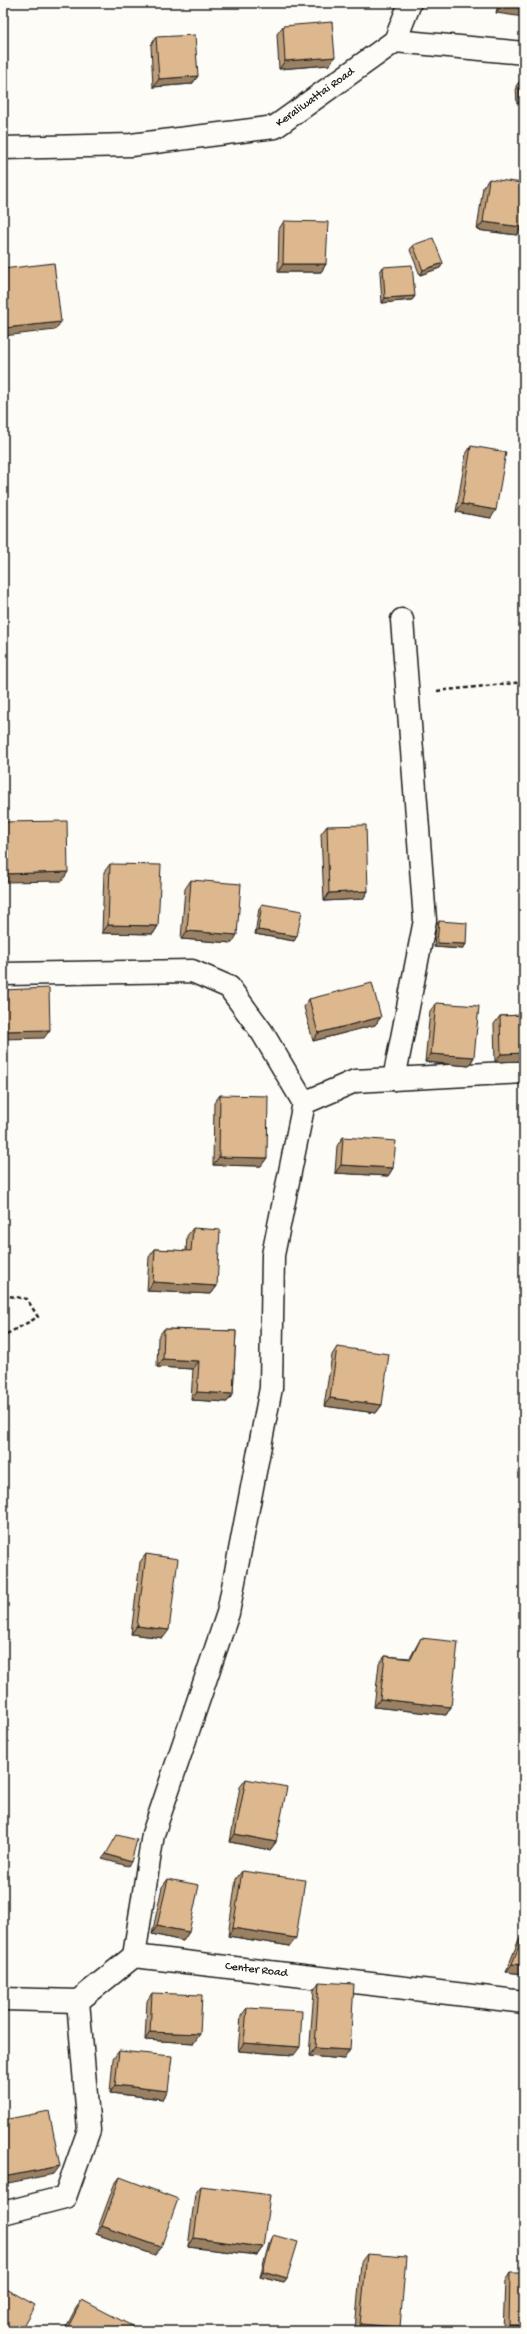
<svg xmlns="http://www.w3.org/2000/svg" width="527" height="2334" viewBox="0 0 527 2334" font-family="'Gochi Hand',sans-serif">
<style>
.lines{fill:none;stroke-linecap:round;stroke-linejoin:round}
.minor-casing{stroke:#1c1c1c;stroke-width:25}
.path{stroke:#1c1c1c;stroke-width:2.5;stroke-dasharray:4 3;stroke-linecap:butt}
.minor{stroke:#fdfcf7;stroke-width:22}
.wall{fill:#be9e7a;stroke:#1c1c1c}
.shaded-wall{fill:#9b8163;stroke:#1c1c1c}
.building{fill:#ddb88e;stroke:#1c1c1c}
.labels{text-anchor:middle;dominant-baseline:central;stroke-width:3.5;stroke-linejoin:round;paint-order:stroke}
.street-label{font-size:12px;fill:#1c1c1c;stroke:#fdfcf7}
</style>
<rect width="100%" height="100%" fill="#fdfcf7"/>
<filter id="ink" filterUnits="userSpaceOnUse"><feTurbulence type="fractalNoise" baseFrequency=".025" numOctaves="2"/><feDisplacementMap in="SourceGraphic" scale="8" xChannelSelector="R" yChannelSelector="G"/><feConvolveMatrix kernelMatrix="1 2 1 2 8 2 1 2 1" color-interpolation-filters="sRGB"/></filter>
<g filter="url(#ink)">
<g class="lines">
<!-- minor casing -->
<g class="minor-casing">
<g id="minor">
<path d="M395 41 410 3"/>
<path id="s1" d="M3 148 131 145 275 127 395 41 524 53"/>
<path d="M3 974 192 971 229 987 262 1032 304 1103"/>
<path d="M394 1079 425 920 402 620"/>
<path d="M134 1956 153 1834 228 1613 271 1388 273 1255 304 1103 355 1081 524 1072"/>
<path id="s2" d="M3 1999 78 2001 134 1956 524 2002"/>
<path d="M3 2213 65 2197 89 2130 78 2001"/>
</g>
</g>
<!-- path -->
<g class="path">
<path d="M437 691 524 682"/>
<path d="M3 1295 27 1299 38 1317 3 1336"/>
</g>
<!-- minor -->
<use href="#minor" class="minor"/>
</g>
<!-- wall -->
<g class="wall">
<path d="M498 3H524L496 13Z"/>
<path d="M283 26 335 57 329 65 279 69 277 34Z"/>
<path d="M156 37 198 76 192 84 153 87 151 45Z"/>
<path d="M519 82 524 103 517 104 516 86Z"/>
<path d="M489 179 517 235 477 230 483 187Z"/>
<path d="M284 221 326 264 321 272H278L279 229Z"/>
<path d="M413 245 443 263 440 268 420 275 410 250Z"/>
<path d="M383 267 415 296 412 300 382 303 380 272Z"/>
<path d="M471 446 491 518 456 512 466 454Z"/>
<path d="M524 740V775H520L523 741Z"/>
<path d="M327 826 368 891 363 899 324 901 321 834Z"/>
<path d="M110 864 158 926 153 934 102 933 104 872Z"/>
<path d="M191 880 232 943 181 939 185 889Z"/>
<path d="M262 904 297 936 294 941 255 934 259 909Z"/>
<path d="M439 921 466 944 463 949 434 947 436 926Z"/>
<path d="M309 999 381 1017 375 1025 313 1041 304 1007Z"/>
<path d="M436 1003 474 1057 469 1066 425 1062 430 1011Z"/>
<path d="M524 1015V1061L495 1062 494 1024 500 1016Z"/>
<path d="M220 1095 261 1166 213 1165 214 1103Z"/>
<path d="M343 1137 393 1168 388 1176 335 1173 337 1146Z"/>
<path d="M193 1228 217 1286 211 1294 147 1291 149 1257 155 1249 186 1251 187 1236Z"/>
<path d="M164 1329 236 1331 233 1394 227 1402 191 1400 193 1369 157 1367 158 1337Z"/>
<path d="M337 1347 382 1405 376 1413 324 1406 332 1355Z"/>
<path d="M146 1554 163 1638 131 1634 140 1562Z"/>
<path d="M421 1638 451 1707 446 1715 374 1707 379 1664 385 1656 410 1658 416 1647Z"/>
<path d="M246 1779 276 1842 270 1850 230 1842 240 1787Z"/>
<path d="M242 1871 290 1946 228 1936 236 1879Z"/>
<path d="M168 1879 189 1932 183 1941 152 1934 162 1887Z"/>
<path d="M524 1932V1974L506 1972 519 1939Z"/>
<path d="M319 1982 344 2059 309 2056 314 1990Z"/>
<path d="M152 1993 194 2043 145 2040 147 2001Z"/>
<path d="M247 2008 294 2055 238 2051 241 2016Z"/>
<path d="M119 2051 168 2091 163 2099 110 2093 113 2059Z"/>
<path d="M120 2177 155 2255 96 2234 114 2185Z"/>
<path d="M201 2186 263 2247 257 2255 188 2247 195 2194Z"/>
<path d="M273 2235 287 2278 284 2282 260 2276 270 2240Z"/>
<path d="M367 2254 400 2327 398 2331H355L361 2262Z"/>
<path d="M510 2273 524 2331H503L505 2281Z"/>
<path d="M82 2300 129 2331H64L76 2308Z"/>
</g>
<!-- shaded-wall -->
<g class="shaded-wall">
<path d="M502 4 524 8V17L496 13Z"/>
<path d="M335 57 329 65 279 69 285 61Z"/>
<path d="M198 76 192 84 153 87 159 79Z"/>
<path d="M520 99H524V103L517 104Z"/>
<path d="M483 222 522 227 517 235 477 230Z"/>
<path d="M443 263 440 268 420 275 423 270Z"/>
<path d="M283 264H326L321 272H278Z"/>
<path d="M415 296 412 300 382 303 385 298Z"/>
<path d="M61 322 55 330 3 336V330L4 328Z"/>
<path d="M462 504 496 510 491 518 456 512Z"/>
<path d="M524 769V775H520Z"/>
<path d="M68 872 62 881 3 882V874Z"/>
<path d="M368 891 363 899 324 901 329 893Z"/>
<path d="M108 925 158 926 153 934 102 933Z"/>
<path d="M258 930 297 936 294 941 255 934Z"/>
<path d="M187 931 237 935 232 943 181 939Z"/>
<path d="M437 943 466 944 463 949 434 947Z"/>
<path d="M381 1017 375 1025 313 1041 318 1033Z"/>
<path d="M50 1030 44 1038 3 1039V1031Z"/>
<path d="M524 1053V1061L495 1062 501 1054Z"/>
<path d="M431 1054 474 1057 469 1066 425 1062Z"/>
<path d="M219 1157 267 1158 261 1166 213 1165Z"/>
<path d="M341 1165 393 1168 388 1176 335 1173Z"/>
<path d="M153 1282 217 1286 211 1294 147 1291Z"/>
<path d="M163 1359 199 1361 193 1369 157 1367Z"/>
<path d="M197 1392 233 1394 227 1402 191 1400Z"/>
<path d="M330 1398 382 1405 376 1413 324 1406Z"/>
<path d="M137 1626 169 1630 163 1638 131 1634Z"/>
<path d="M380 1699 451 1707 446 1715 374 1707Z"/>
<path d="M235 1834 276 1842 270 1850 230 1842Z"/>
<path d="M106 1854 131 1862 128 1866 102 1859Z"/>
<path d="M157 1926 189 1932 183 1941 152 1934Z"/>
<path d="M233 1928 296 1938 290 1946 228 1936Z"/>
<path d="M512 1964 524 1965V1974L506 1972Z"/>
<path d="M150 2032 200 2034 194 2043 145 2040Z"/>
<path d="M244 2043 300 2047 294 2055 238 2051Z"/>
<path d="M315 2048 350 2050 344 2059 309 2056Z"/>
<path d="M115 2085 168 2091 163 2099 110 2093Z"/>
<path d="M60 2166 54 2174 3 2184V2177Z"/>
<path d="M102 2226 161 2247 155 2255 96 2234Z"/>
<path d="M194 2238 263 2247 257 2255 188 2247Z"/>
<path d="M263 2271 287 2278 284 2282 260 2276Z"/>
<path d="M360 2324 400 2327 398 2331H356Z"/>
<path d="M509 2325H524V2331H504Z"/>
</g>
<!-- building -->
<g class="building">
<path d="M502 3H524V8L502 4Z"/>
<path d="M332 22 335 57 285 61 283 26Z"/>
<path d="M195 35 198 76 159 79 156 37Z"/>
<path d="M524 81V99H520L519 82Z"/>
<path d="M489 179 524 183V214L522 227 483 222Z"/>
<path d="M284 221 328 222 326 264H283Z"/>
<path d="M433 238 443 263 423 270 413 245Z"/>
<path d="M54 263 61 322 4 328 3 317V269Z"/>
<path d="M412 265 415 296 385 298 383 267Z"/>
<path d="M471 446 506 452 496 510 462 504Z"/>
<path d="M67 821 68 872 3 874V822Z"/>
<path d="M366 825 368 891 329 893 327 826Z"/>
<path d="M110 864 161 865 158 926 108 925Z"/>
<path d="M191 880 241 884 237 935 187 931Z"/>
<path d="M262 904 302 911 297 936 258 930Z"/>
<path d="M439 921 467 923 466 944 437 943Z"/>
<path d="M372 983 381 1017 318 1033 309 999Z"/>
<path d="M49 988 50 1030 3 1031V990Z"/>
<path d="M436 1003 479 1006 474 1057 431 1054Z"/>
<path d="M524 1015V1053L501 1054 500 1016Z"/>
<path d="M220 1095 268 1096 267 1158 219 1157Z"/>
<path d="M343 1137 396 1141 393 1168 341 1165Z"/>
<path d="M193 1228 220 1230 217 1286 153 1282 155 1249 191 1251Z"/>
<path d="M164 1329 236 1331 233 1394 197 1392 199 1361 163 1359Z"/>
<path d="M337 1347 389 1354 382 1405 330 1398Z"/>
<path d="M146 1554 178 1559 169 1630 137 1626Z"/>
<path d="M421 1638 458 1642 451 1707 380 1699 385 1656 411 1659Z"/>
<path d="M246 1779 287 1787 276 1842 235 1834Z"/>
<path d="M117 1835 137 1840 131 1862 106 1854Z"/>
<path d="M242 1871 305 1880 296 1938 233 1928Z"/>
<path d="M168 1879 199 1885 189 1932 157 1926Z"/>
<path d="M524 1933V1965L512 1964Z"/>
<path d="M319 1982 354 1984 350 2050 315 2048Z"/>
<path d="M152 1993 202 1995 200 2034 150 2032Z"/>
<path d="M247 2008 302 2011 300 2047 244 2043Z"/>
<path d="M119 2051 172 2056 168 2091 115 2085Z"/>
<path d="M49 2111 60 2166 3 2177V2120Z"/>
<path d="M120 2177 178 2199 161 2247 102 2226Z"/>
<path d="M201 2186 270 2195 263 2247 194 2238Z"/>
<path d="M273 2235 298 2242 287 2278 263 2271Z"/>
<path d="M367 2254 406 2257 400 2327 360 2324Z"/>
<path d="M510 2273H524V2325H509Z"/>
<path d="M3 2287 35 2305 20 2331H3Z"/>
<path d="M82 2300 132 2326 129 2331H66Z"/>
</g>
</g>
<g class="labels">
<!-- street labels -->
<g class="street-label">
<text stroke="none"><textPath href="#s1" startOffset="323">Keraliwattai Road</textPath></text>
<text stroke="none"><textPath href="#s2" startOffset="270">Center Road</textPath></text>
</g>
</g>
<!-- margin -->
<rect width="527" height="2334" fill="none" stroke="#fdfcf7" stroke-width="16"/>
<rect x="8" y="8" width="511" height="2318" fill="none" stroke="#1c1c1c" stroke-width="1.5" filter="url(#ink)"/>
</svg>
